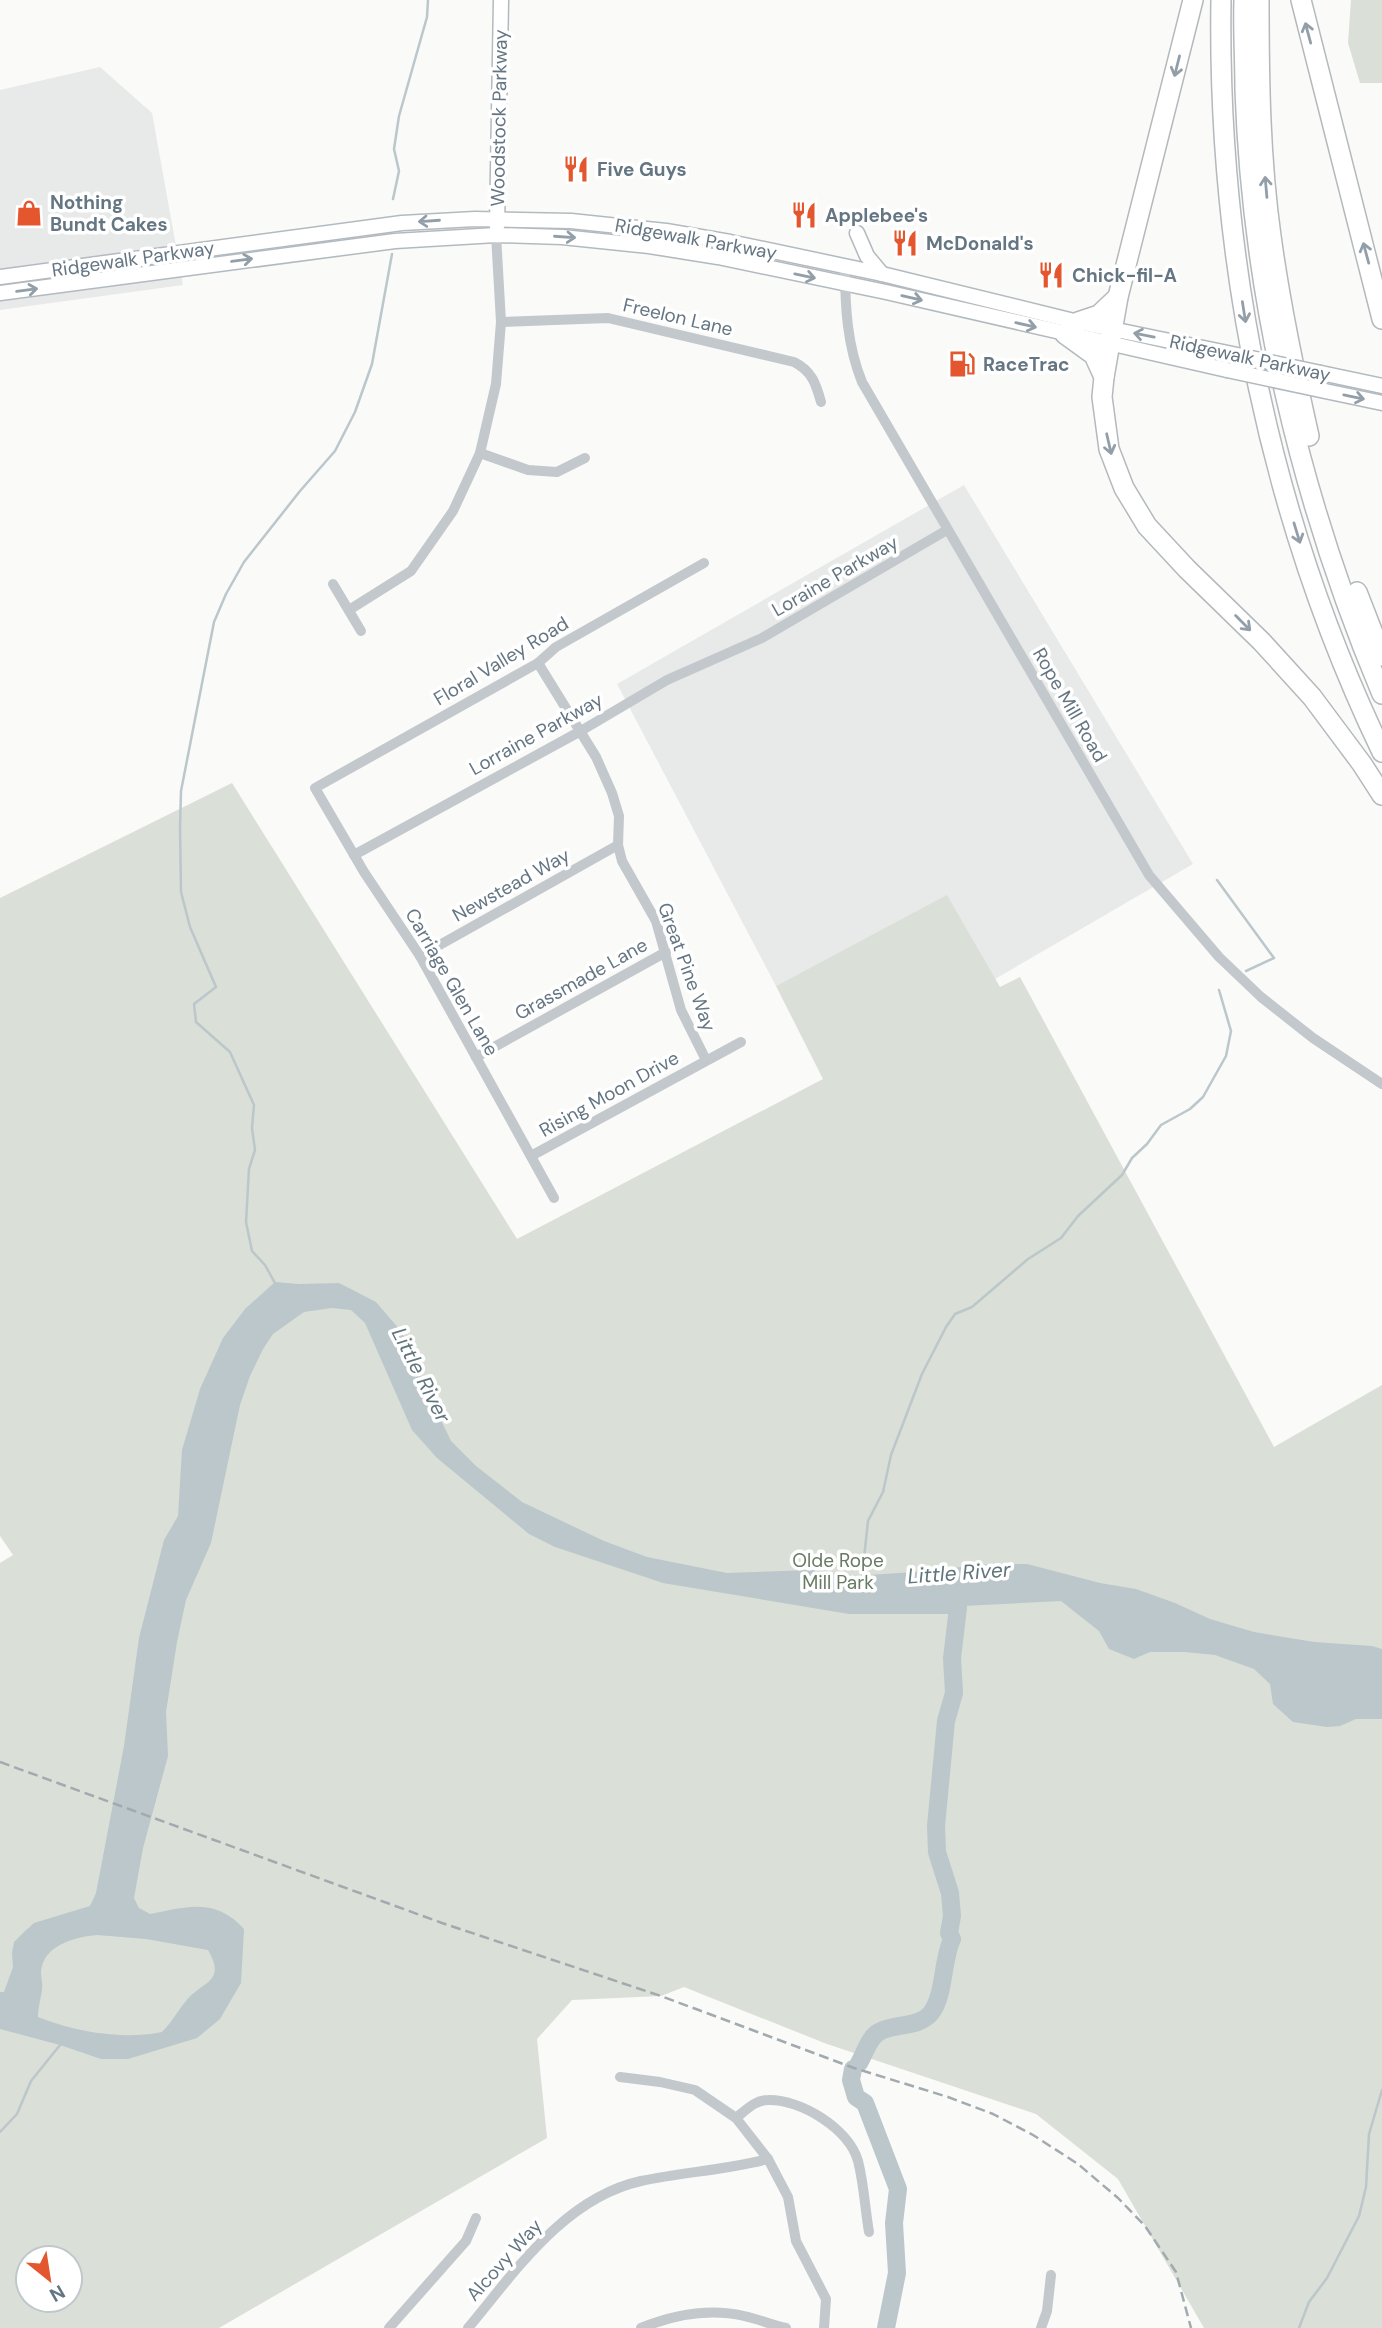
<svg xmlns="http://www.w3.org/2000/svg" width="1382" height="2328" viewBox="0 0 1382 2328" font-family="'DM Sans',sans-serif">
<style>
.built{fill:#e8e9e9}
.green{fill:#dadfd7;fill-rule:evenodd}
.water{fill:#bbc7cb;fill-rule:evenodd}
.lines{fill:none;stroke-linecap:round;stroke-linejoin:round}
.stream{stroke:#bbc7cb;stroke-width:2.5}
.river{stroke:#bbc7cb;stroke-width:18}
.secondary-casing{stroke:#b3babf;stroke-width:17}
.highway-casing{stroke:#b4b9bd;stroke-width:22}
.street{stroke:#c3c8cc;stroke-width:10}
.secondary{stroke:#fff;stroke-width:14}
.highway{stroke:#fff;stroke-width:19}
.rail{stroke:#a2aab0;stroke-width:2.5;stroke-dasharray:10 5;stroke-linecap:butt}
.secondary-bridge-casing{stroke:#b3babf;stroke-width:17;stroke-linecap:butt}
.secondary-bridge{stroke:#fff;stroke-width:14}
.oneway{stroke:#939fa8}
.labels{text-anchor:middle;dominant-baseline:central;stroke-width:7;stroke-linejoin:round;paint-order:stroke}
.street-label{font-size:19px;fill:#657683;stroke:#fff}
.poi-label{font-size:19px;font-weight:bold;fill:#657683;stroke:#fff;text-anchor:start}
.park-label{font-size:19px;fill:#687a64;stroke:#fff}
.water-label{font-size:21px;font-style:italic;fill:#60757c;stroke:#fff}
</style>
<rect width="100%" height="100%" fill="#fafaf8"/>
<!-- built -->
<g class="built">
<path d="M100 67 152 113 183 285 0 310V90Z"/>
<path d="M964 485 1193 864 995 979 947 896 776 986 617 684Z"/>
</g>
<!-- green -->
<g class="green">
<path d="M1351 0H1382V83H1360L1348 43Z"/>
<path d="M232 783 517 1239 823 1079 776 986 947 895 1000 987 1020 977 1274 1447 1382 1385V2328H1204L1118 2179 1036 2114 827 2044 684 1987 661 1996 572 2000 537 2039 547 2138 219 2328H0V1563L13 1555 0 1536V898ZM28 2258H70V2300H28Z"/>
</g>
<!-- water -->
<path class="water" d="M275 1282 299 1284 339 1283 376 1302 400 1330 415 1356 421 1379 451 1441 476 1466 522 1502 604 1541 647 1557 727 1573 810 1570 853 1576 914 1572 990 1564H1027L1100 1583 1136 1589 1175 1603 1210 1619 1254 1632 1314 1642 1372 1646 1382 1649V1719H1356L1340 1726 1327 1727 1293 1722 1273 1704 1270 1684 1254 1669 1215 1655 1185 1652H1150L1134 1659 1109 1649 1099 1631 1061 1601 963 1606 949 1614H849L663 1583 555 1547 529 1534 437 1458 412 1430 365 1323 351 1310 332 1308 304 1312 273 1334 263 1349 250 1376 240 1405 211 1543 186 1600 177 1642 166 1712 168 1756 143 1848 134 1898 139 1908 150 1914C187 1907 215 1897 244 1929L241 1983 220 2019 197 2038 128 2059H101L60 2045 0 2029V1992H4L13 1967 12 1953 14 1942 23 1933 34 1923 90 1906 96 1893 124 1746 139 1638 164 1540 178 1516 182 1450 200 1389 223 1338 245 1309ZM97 1935 146 1939 208 1950C227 1983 202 1981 186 2001 177 2012 171 2023 162 2032 122 2040 76 2032 38 2017 38 2007 41 1999 42 1989 43 1984 41 1978 41 1972 43 1945 75 1937 97 1935Z"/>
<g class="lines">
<!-- stream -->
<g class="stream">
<path d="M393 199 399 171 394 149 399 116 427 17 428 0"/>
<path d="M1217 880 1274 958 1246 971"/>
<path d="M276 1285 265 1265 252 1251 246 1222 249 1169 255 1150 252 1128 254 1105 230 1052 196 1022 194 1004 216 987 190 927 181 892 180 827 181 791 214 622 226 594 244 562 300 491 335 451 355 412 372 364 392 254"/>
<path d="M862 1577 868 1521 883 1492 891 1455 922 1374 946 1327 955 1314 972 1307 1028 1259 1061 1238 1078 1216 1122 1175 1132 1158 1147 1144 1161 1125 1190 1109 1203 1097 1226 1056 1231 1031 1219 990"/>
<path d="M0 2132 17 2114 31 2081 60 2045"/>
<path d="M1299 2328 1309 2302 1327 2278 1359 2216 1366 2187 1369 2134 1382 2090"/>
</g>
<!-- river -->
<g class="river">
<path d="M859 2063C865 2054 868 2038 879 2032 894 2023 919 2028 931 2013 945 1995 942 1960 952 1939L949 1933 952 1916 950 1893 937 1852 936 1826 946 1721 954 1693 952 1658 958 1608 957 1587"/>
<path d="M853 2069 851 2080 856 2097 865 2103 898 2189 894 2223 897 2273 886 2328"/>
</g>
<!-- secondary casing -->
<g class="secondary-casing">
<g id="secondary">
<path d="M497 227 501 0"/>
<path d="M857 233 867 256 882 274"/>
<path d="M0 277 402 223 475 219 571 221 666 231 730 242 882 274 1078 322 1223 352"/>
<path d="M0 293 395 241 496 235 562 237 649 246 718 257 886 292 1227 370"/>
<path d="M1321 373 1382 386"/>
<path d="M1325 391 1382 403"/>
</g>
</g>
<!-- highway casing -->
<g class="highway-casing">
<g id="highway">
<path d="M1193 0 1118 297 1104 377 1102 397 1109 449 1124 488 1147 526 1187 569 1262 642 1312 697 1362 764 1382 795"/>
<path d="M1221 0C1217 258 1270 519 1382 752"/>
<path d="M1244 0C1243 30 1245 60 1245 90 1252 297 1302 504 1382 694"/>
<path d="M1259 0C1259 79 1260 158 1271 236 1280 303 1294 370 1309 436"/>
<path d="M1301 0 1382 319"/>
<path d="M1078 322 1099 315 1118 297"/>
<path d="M1065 334 1094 355 1104 377"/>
<path d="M1357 592 1382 656"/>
</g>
</g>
<!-- street -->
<g class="street">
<path d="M845 267C845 306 847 345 862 382L1149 875 1219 957 1261 997 1313 1038 1382 1084"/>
<path d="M501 322 608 318 794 362C812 371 816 384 821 402"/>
<path d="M480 453 528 470 557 472 585 458"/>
<path d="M333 584 361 631"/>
<path d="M349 610 411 571 453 511 480 453 496 384 501 322 496 235"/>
<path d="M538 663 596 757 612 793 619 816 618 845 622 861 656 921 681 1010 706 1060"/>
<path d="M354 855 579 732 667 680 762 638 947 530"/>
<path d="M420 956 618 845"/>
<path d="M476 1057 666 952"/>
<path d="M531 1156 741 1042"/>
<path d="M554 1198 420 956 364 872 315 788 538 663 556 647 704 563"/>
<path d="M620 2077 660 2082 695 2090 736 2118 768 2159 788 2197 796 2241 826 2299 824 2328"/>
<path d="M736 2118C746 2110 755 2100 768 2100 801 2099 849 2129 858 2161 864 2184 865 2209 869 2232"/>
<path d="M389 2328 466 2241 476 2218"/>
<path d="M468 2328C515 2272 564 2198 641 2181 683 2172 726 2170 768 2159"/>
<path d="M641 2328C673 2315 709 2308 744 2316 758 2319 772 2325 786 2328"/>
<path d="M1041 2328 1047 2311 1051 2275"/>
</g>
<!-- secondary -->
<use href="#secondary" class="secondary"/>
<!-- highway -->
<use href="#highway" class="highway"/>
<!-- rail -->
<path class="rail" d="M0 1762 442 1923 661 1996 854 2068 948 2097 993 2114 1033 2135 1078 2164 1118 2198 1145 2226 1176 2272 1191 2328"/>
<!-- secondary-bridge casing -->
<g class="secondary-bridge-casing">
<g id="secondary-bridge">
<path d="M1223 352 1321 373"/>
<path d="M1227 370 1325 391"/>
</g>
</g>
<!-- secondary-bridge -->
<use href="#secondary-bridge" class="secondary-bridge"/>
</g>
<!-- one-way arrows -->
<defs><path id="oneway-shaft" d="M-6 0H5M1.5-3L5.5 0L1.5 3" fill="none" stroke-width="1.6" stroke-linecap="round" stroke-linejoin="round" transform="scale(1.75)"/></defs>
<g class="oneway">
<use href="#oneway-shaft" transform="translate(1308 33) rotate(-105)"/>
<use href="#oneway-shaft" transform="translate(1177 66) rotate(104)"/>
<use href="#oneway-shaft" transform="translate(1266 187) rotate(-95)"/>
<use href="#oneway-shaft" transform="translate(429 221) rotate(176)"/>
<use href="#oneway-shaft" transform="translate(565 237) rotate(4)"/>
<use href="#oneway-shaft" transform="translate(1366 253) rotate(-105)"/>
<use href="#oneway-shaft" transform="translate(242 260) rotate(-8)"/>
<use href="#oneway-shaft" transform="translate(805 276) rotate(12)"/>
<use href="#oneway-shaft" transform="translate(27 290) rotate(-7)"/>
<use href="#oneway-shaft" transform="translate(912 298) rotate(13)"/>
<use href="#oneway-shaft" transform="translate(1244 312) rotate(81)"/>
<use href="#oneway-shaft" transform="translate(1026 325) rotate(13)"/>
<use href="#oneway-shaft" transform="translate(1144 335) rotate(-169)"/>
<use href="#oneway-shaft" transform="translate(1354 397) rotate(12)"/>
<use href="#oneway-shaft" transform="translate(1109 444) rotate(77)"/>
<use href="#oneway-shaft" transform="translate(1297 533) rotate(73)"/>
<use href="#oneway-shaft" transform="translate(1243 623) rotate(45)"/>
</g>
<!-- icons -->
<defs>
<g id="restaurant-bare" transform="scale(2.1)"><path d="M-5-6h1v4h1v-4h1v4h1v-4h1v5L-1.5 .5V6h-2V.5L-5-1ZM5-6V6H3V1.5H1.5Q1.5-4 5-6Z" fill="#e4572e" stroke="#fff" stroke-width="2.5" paint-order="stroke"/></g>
<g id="shop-bare" transform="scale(2.1)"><path d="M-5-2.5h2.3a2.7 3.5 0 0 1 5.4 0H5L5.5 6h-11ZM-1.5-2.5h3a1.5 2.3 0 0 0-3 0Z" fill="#e4572e" stroke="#fff" stroke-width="2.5" paint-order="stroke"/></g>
<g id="fuel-bare" transform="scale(2.1)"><path d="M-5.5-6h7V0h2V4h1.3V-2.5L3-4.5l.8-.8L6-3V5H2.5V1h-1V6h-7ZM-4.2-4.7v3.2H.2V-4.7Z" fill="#e4572e" stroke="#fff" stroke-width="2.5" paint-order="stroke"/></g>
</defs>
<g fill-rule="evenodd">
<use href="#restaurant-bare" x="576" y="169"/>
<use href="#shop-bare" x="29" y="213"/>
<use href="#restaurant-bare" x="804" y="215"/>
<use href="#restaurant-bare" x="905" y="243"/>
<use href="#restaurant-bare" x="1051" y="275"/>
<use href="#fuel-bare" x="962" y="364"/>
</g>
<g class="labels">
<!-- street labels -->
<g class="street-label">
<text transform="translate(499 118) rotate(-89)">Woodstock Parkway</text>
<text transform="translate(696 239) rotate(10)">Ridgewalk Parkway</text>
<text transform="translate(133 259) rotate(-8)">Ridgewalk Parkway</text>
<text transform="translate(678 317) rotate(13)">Freelon Lane</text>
<text transform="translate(1250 358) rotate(12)">Ridgewalk Parkway</text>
<text transform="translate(835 576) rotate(-30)">Loraine Parkway</text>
<text transform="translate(501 661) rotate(-31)">Floral Valley Road</text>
<text transform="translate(1070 705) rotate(60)">Rope Mill Road</text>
<text transform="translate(536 734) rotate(-29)">Lorraine Parkway</text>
<text transform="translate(511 885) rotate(-29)">Newstead Way</text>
<text transform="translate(687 967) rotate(70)">Great Pine Way</text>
<text transform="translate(581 979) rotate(-29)">Grassmade Lane</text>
<text transform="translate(452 982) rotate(60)">Carriage Glen Lane</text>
<text transform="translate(609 1094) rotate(-29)">Rising Moon Drive</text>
<text transform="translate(504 2260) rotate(-48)">Alcovy Way</text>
</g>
<!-- poi labels -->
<g class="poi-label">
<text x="597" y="169">Five Guys</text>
<text x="50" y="202">Nothing<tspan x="50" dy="22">Bundt Cakes</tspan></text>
<text x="825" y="215">Applebee's</text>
<text x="926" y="243">McDonald's</text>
<text x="1072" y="275">Chick-fil-A</text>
<text x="983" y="364">RaceTrac</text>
</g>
<!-- park labels -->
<g class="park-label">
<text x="838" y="1560">Olde Rope<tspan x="838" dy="22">Mill Park</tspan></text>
</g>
<!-- water labels -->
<g class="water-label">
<text transform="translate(421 1375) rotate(63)">Little River</text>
<text transform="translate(959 1573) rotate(-4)">Little River</text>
</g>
</g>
<!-- north arrow -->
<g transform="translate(49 2279) rotate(150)"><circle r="33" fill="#ffffff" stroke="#c1c8cd" stroke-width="2"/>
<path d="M0-5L12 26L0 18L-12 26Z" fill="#e4572e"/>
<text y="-10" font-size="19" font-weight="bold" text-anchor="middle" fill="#657683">N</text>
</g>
</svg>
